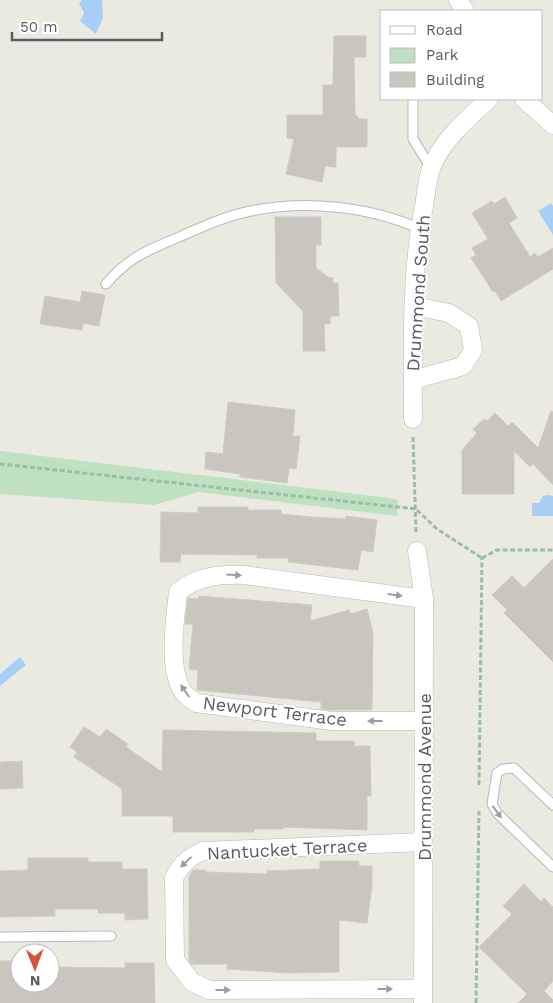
<svg xmlns="http://www.w3.org/2000/svg" width="553" height="1003" viewBox="0 0 553 1003" font-family="'Work Sans',sans-serif">
<style>
.green{fill:#c0e0c2}
.water{fill:#a7cff5}
.building{fill:#c9c6c0;stroke:#cfcbc0}
.lines{fill:none;stroke-linecap:round;stroke-linejoin:round}
.service-casing{stroke:#b7b8bd;stroke-width:11}
.minor-casing{stroke:#b7b8bd;stroke-width:19}
.path{stroke:#99bea6;stroke-width:3;stroke-dasharray:5 2.5;stroke-linecap:butt}
.service{stroke:#fff;stroke-width:9}
.minor{stroke:#fff;stroke-width:18}
.oneway{fill:#9c9da0}
.labels{text-anchor:middle;dominant-baseline:central;stroke-width:4;stroke-linejoin:round;paint-order:stroke}
.street-label{font-size:18px;fill:#5a5c61;stroke:#fff}
</style>
<rect width="100%" height="100%" fill="#ebeae1"/>
<!-- green -->
<path class="green" d="M0 451 390 498 398 500 397 516 199 492 154 505 0 494Z"/>
<!-- water -->
<g class="water">
<path d="M82 0H102L103 18 96 34 80 21 84 13 79 3Z"/>
<path d="M551 203 553 206V235L538 211Z"/>
<path d="M549 495 553 496V516H532V503H539L543 496Z"/>
<path d="M20 657 26 665 0 686V674Z"/>
</g>
<!-- building -->
<g class="building">
<path d="M334 36H366V57H354L355 116H358V119H367V147H336V167L325 166 322 182 286 174 294 139 287 138V115H323V85H333Z"/>
<path d="M505 197 517 218 509 223 530 257 535 253 538 257 553 248V269L501 301 495 291 493 292 471 258 476 255 472 248 488 239 472 213 492 201 494 204Z"/>
<path d="M275 217H321V245H316V268L328 277 333 278V283H338L339 316H330V324H324L325 351H303V311L276 283Z"/>
<path d="M82 291 105 295 99 326 83 323 82 330 40 324 45 296 80 302Z"/>
<path d="M228 402 295 410 293 436H300L296 469 289 468 287 483 240 477V474L205 469 206 452 223 454Z"/>
<path d="M551 411 553 412V485L533 464 530 467 514 451V494H462V450L477 433 473 429 484 419 487 421 495 413 508 426 512 422 538 448Z"/>
<path d="M198 507H248V510H281V514L312 517 345 519 346 516 377 520 373 552 361 550 358 570 288 562 289 558H257V555L181 554 180 562H160L161 512 198 513Z"/>
<path d="M553 559V662L504 613 507 610 492 595 512 576 524 588Z"/>
<path d="M199 596 312 605 310 621 349 610 350 614 367 609 373 633 372 710H328L321 709V702L197 690 198 670 189 669 193 624H185L188 598 199 599Z"/>
<path d="M84 727 100 737 106 729 128 744 126 747 162 772 163 730 316 733V741H354V746H370L371 796H367V830L283 827V829H254V832H173V816H122V789L74 757 77 752 70 747Z"/>
<path d="M22 761 23 788 0 789V762Z"/>
<path d="M28 858H88V862H122V869H147L148 919 125 920V913H98V909H55V916L0 917V871L28 870Z"/>
<path d="M320 861H359V866H372V885L367 923 339 920V972L288 973 227 969V964H191L189 961V876L193 870H206V872L267 874V871L320 869Z"/>
<path d="M524 884 541 902 544 898 553 907V981L544 991 553 1000V1003H518L527 994 479 947 512 914 503 906Z"/>
<path d="M0 961H20V983H50V967L125 968V963H154L155 1003H0Z"/>
</g>
<g class="lines">
<!-- service casing -->
<g class="service-casing">
<g id="service">
<path d="M413 99V139L431 168"/>
<path d="M106 284C130 256 147 251 179 237 202 227 225 216 251 211 305 200 369 206 420 229"/>
<path d="M553 805 514 768 503 769 497 773 492 804 498 814 553 867"/>
<path d="M0 937 111 936"/>
</g>
</g>
<!-- minor casing -->
<g class="minor-casing">
<g id="minor">
<path d="M458 0 465 11"/>
<path d="M524 99 553 125"/>
<path d="M413 380 463 366 473 350 469 326 449 313 414 306"/>
<path d="M413 419C413 348 410 276 424 206 426 194 427 180 431 169 441 141 468 118 489 99"/>
<path d="M417 551 424 599 423 1003"/>
<path d="M424 599 244 575C220 574 197 576 178 592 175 619 167 671 184 693 187 697 192 700 196 703L332 721H424"/>
<path d="M423 989 209 990 192 982 175 960 174 878C181 864 189 857 203 851L423 842"/>
</g>
</g>
<!-- path -->
<g class="path">
<path d="M413 437 416 533"/>
<path d="M0 464 416 509 437 529 482 558"/>
<path d="M482 558 497 550H553"/>
<path d="M479 785 482 558"/>
<path d="M476 1003 479 811"/>
</g>
<!-- service -->
<use href="#service" class="service"/>
<!-- minor -->
<use href="#minor" class="minor"/>
</g>
<!-- one-way arrows -->
<defs><path id="oneway-solid" d="M-6-.8H1V-3.2L6.5 0L1 3.2V.8H-6Z" transform="scale(1.25)"/></defs>
<g class="oneway">
<use href="#oneway-solid" transform="translate(234 575) rotate(3)"/>
<use href="#oneway-solid" transform="translate(395 595) rotate(7)"/>
<use href="#oneway-solid" transform="translate(185 691) rotate(-125)"/>
<use href="#oneway-solid" transform="translate(375 721) rotate(-180)"/>
<use href="#oneway-solid" transform="translate(497 812) rotate(54)"/>
<use href="#oneway-solid" transform="translate(186 862) rotate(137)"/>
<use href="#oneway-solid" transform="translate(385 989)"/>
<use href="#oneway-solid" transform="translate(223 990)"/>
</g>
<g class="labels">
<!-- street labels -->
<g class="street-label">
<text transform="translate(418 293) rotate(-86)">Drummond South</text>
<text transform="translate(275 711) rotate(7)">Newport Terrace</text>
<text transform="translate(424 777) rotate(-90)">Drummond Avenue</text>
<text transform="translate(287 849) rotate(-3)">Nantucket Terrace</text>
</g>
</g>
<!-- legend -->
<rect x="380" y="10" width="162" height="90" fill="#ffffff" stroke="#bdbec0"/>
<rect x="390" y="26" width="25" height="8" fill="#ffffff" stroke="#bdbec0"/>
<text x="426" y="35" font-size="15" fill="#5a5c61">Road</text>
<rect x="390" y="48" width="25" height="15" fill="#c0e0c2" stroke="#bdbec0"/>
<text x="426" y="60" font-size="15" fill="#5a5c61">Park</text>
<rect x="390" y="72" width="25" height="15" fill="#c9c6c0" stroke="#bdbec0"/>
<text x="426" y="85" font-size="15" fill="#5a5c61">Building</text>
<!-- north arrow -->
<g transform="translate(35 968) rotate(179)"><circle r="24" fill="#ffffff" stroke="#bdbec0"/>
<path d="M0-4L9 19L0 12L-9 19Z" fill="#d6523c"/>
<text y="-8" font-size="14" font-weight="bold" text-anchor="middle" fill="#5a5c61">N</text>
</g>
<!-- scale -->
<path d="M12 32v8h150v-8" fill="none" stroke="#5a5c61" stroke-width="2.5"/>
<text x="20" y="32" font-size="15" fill="#5a5c61" stroke="#ffffff" stroke-width="4" paint-order="stroke">50 m</text>
</svg>
